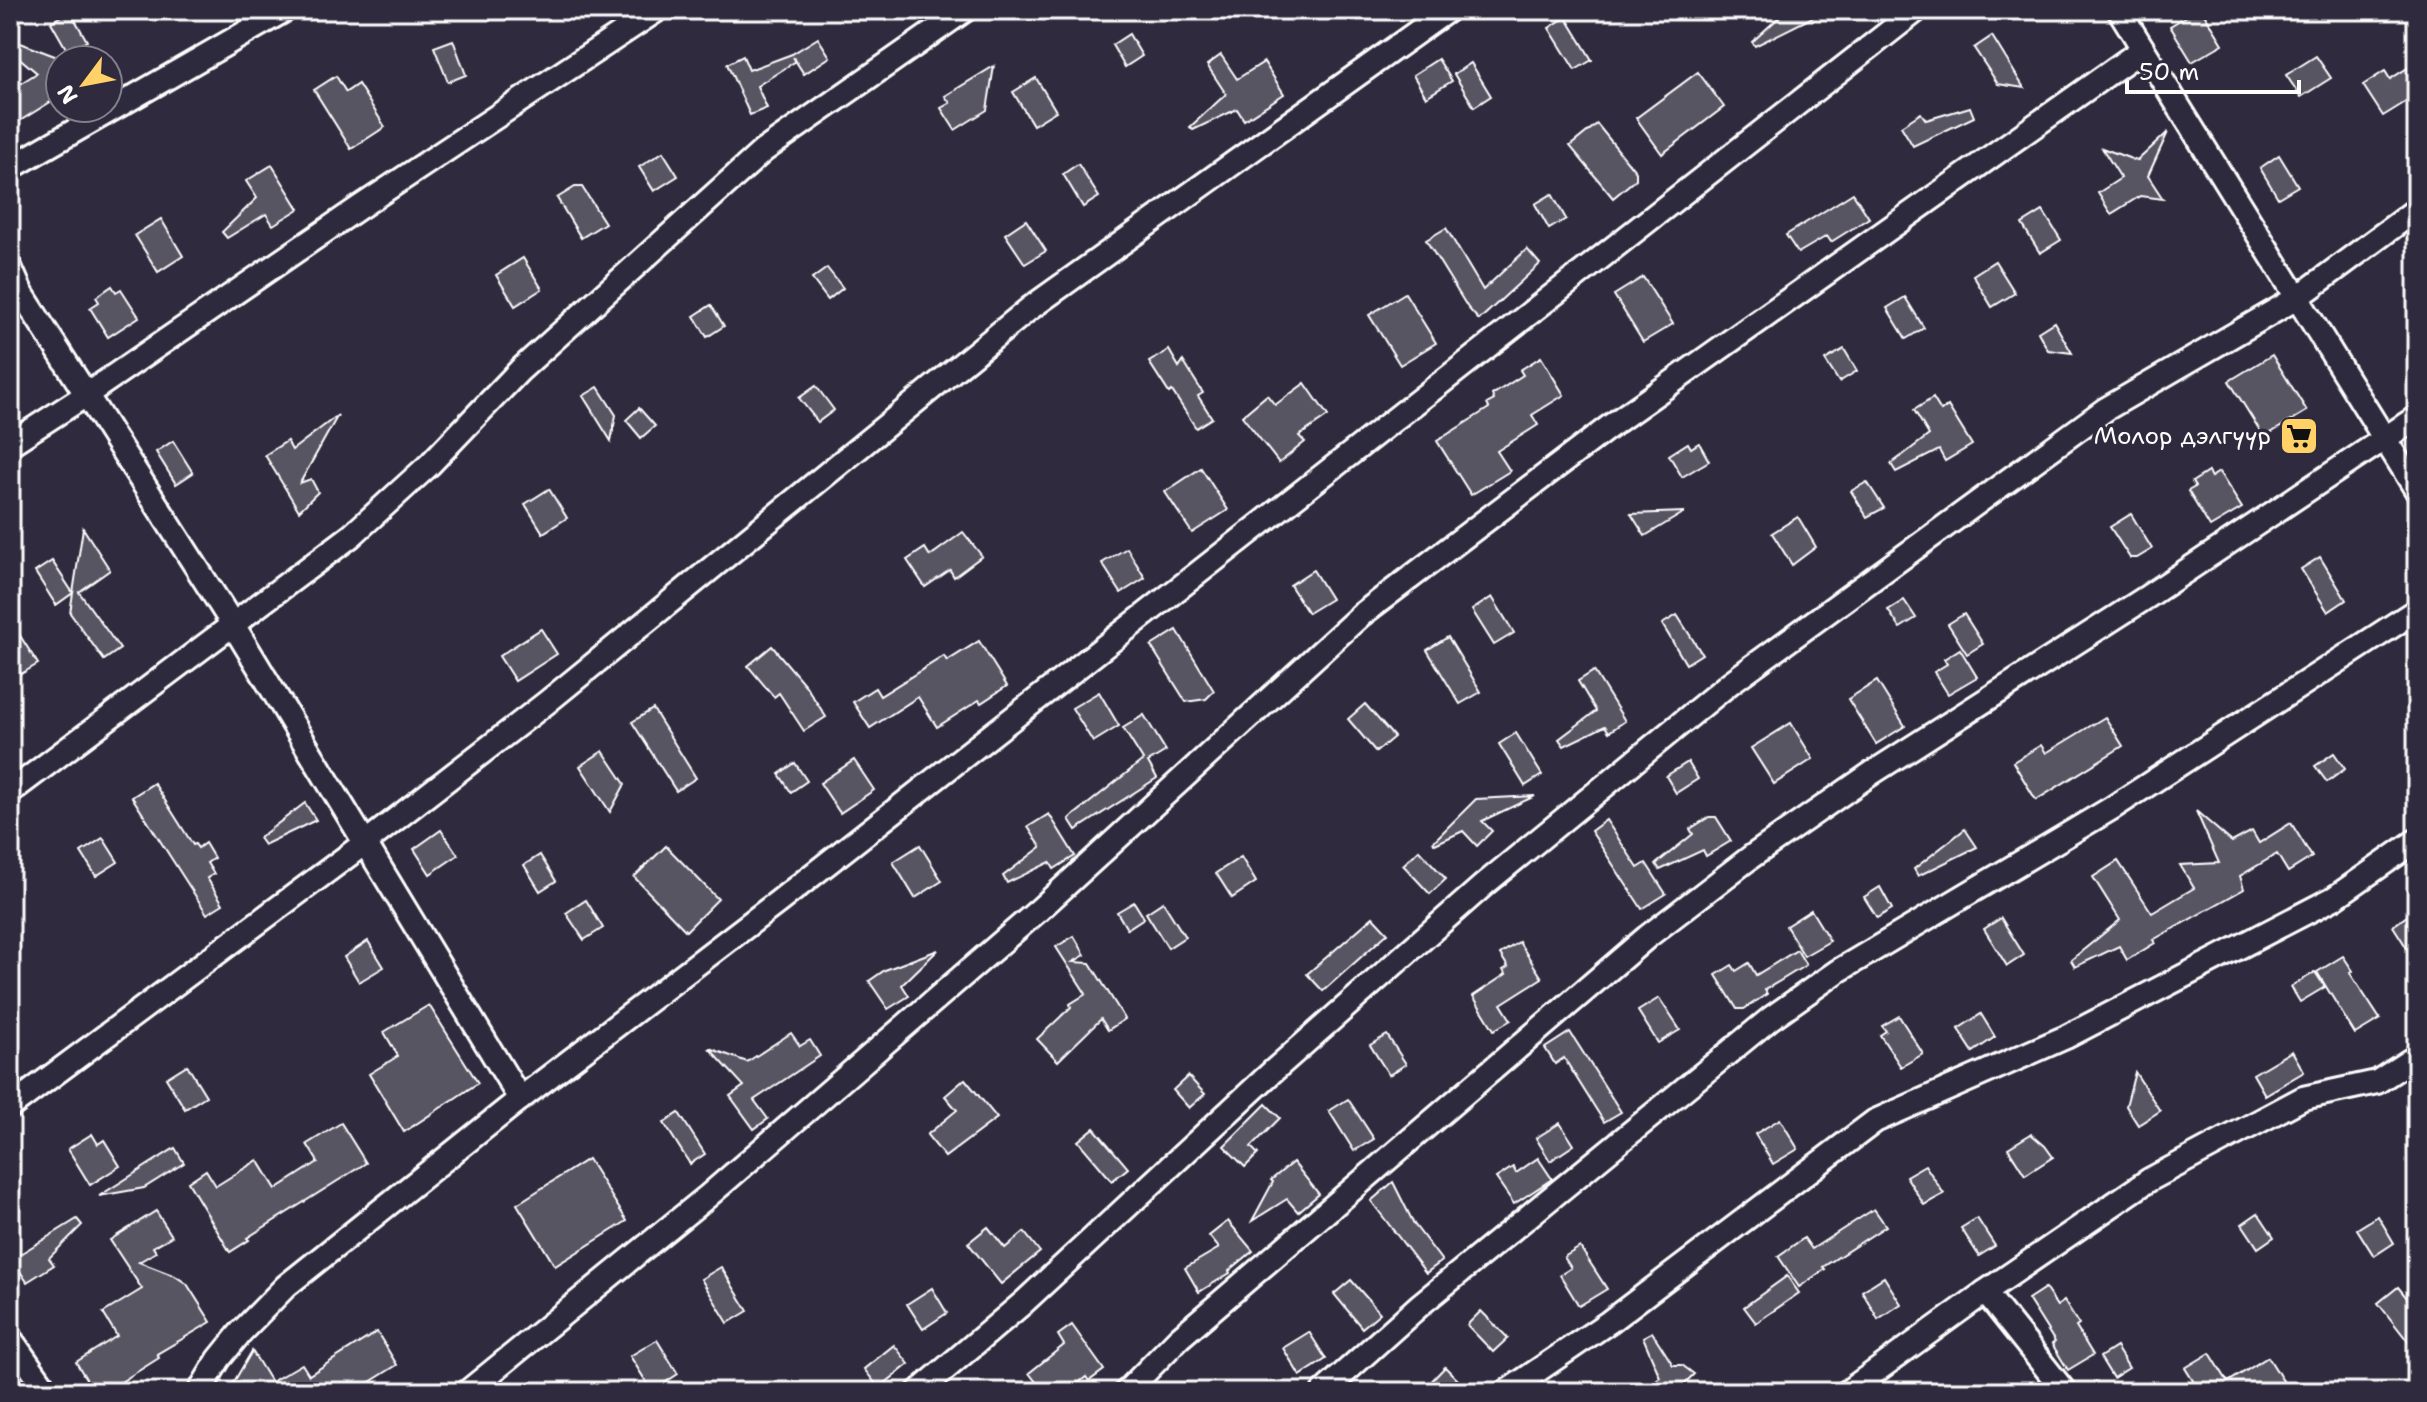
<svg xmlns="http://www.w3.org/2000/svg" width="2427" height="1402" viewBox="0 0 2427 1402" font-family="'Shantell Sans',sans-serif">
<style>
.building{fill:#595564;stroke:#fff;stroke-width:2}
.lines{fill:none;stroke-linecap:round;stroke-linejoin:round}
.minor-casing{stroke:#fff;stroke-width:28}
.minor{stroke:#2f2a3d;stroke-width:22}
.labels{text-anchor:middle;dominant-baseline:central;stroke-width:7;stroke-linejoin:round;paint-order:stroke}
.poi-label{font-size:24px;fill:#fff;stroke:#2f2a3d;text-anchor:end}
</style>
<rect width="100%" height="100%" fill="#2f2a3d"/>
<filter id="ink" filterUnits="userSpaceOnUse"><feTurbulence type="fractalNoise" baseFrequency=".0125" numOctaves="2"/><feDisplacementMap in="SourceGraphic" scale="16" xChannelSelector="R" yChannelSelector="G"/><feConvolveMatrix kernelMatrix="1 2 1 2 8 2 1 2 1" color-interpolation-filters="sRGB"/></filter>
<g filter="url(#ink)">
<!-- building -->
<g class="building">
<path d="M1787 10H1827L1755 46 1752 42Z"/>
<path d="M2197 10H2202L2223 44 2192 62 2170 26Z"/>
<path d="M70 11 87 41 68 52 51 22Z"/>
<path d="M1566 17 1592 60 1575 70 1549 28Z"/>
<path d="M1129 34 1142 56 1125 67 1112 45Z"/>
<path d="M1992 36 2024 88 1998 84 1974 48Z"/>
<path d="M818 38 830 57 804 74 793 57 796 61 757 86 767 108 750 115 727 64 743 56 749 70 792 54Z"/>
<path d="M10 39 60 58V96L10 127V90L37 73 10 50Z"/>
<path d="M453 40 466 75 448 82 434 47Z"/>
<path d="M1221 55 1237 79 1264 62 1284 94 1244 120 1237 109 1193 130 1190 127 1226 94 1207 65Z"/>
<path d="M2316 56 2331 78 2301 97 2286 75Z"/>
<path d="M1438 59 1452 81 1426 97 1413 75Z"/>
<path d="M2417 62V95L2383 116 2363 85 2385 71 2390 79Z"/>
<path d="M1471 63 1491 96 1474 107 1454 74Z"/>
<path d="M994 66 987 110 955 130 941 108 950 103 945 96Z"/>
<path d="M1698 72 1724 107 1662 154 1636 118Z"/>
<path d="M336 76 346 92 358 84 385 127 351 149 314 90Z"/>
<path d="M1036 78 1056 111 1033 125 1013 92Z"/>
<path d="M1970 107 1974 117 1913 146 1901 126 1921 113 1926 120Z"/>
<path d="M1597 124 1636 172V179L1613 198 1570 146Z"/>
<path d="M2168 132 2148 176 2163 199 2140 196 2111 214 2098 193 2121 178 2102 148 2137 161Z"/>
<path d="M663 152 678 176 654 191 639 167Z"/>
<path d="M2279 155 2298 186 2278 198 2260 168Z"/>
<path d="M1078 164 1099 197 1083 207 1063 174Z"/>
<path d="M272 165 299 209 273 225 266 214 227 238 222 232 257 198 246 181Z"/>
<path d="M575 187H582L605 223 581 238 557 198Z"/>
<path d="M1853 193 1869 218 1831 242 1827 236 1798 253 1786 235Z"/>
<path d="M1552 194 1566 219 1549 229 1535 204Z"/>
<path d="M2043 211 2061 240 2040 253 2022 224Z"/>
<path d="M161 219 183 256 158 272 135 235Z"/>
<path d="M1026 220 1046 251 1025 264 1005 234Z"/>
<path d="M1446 228 1483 290 1527 249 1540 264 1479 320 1468 308 1426 240Z"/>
<path d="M523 258 542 289 515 306 496 275Z"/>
<path d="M1995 261 2015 293 1992 307 1973 275Z"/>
<path d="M827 268 843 288 828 300 812 279Z"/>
<path d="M1643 277 1673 324 1643 342 1614 295Z"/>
<path d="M112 286 116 292 121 289 139 317 108 337 90 308 99 302 96 297Z"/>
<path d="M1405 293 1436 343 1400 365 1369 315Z"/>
<path d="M1905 297 1924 328 1906 339 1887 308Z"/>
<path d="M711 305 724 326 707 337 694 316Z"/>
<path d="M2054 322 2072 353 2048 350 2038 332Z"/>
<path d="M1844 349 1857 371 1839 382 1825 360Z"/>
<path d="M1169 350 1179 367 1183 361 1203 393 1198 396 1212 418 1196 428 1172 391 1169 393 1149 362Z"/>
<path d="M2272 355 2307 411 2264 437 2229 381Z"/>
<path d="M1541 357 1564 395 1532 415 1538 425 1497 451 1510 471 1471 495 1437 441 1489 408 1487 404 1494 400 1492 395 1523 375 1520 370Z"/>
<path d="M1305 383 1328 416 1299 436 1305 442 1279 463 1242 416 1267 395 1275 405Z"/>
<path d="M816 386 834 410 818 422 799 398Z"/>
<path d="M598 387 616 415 611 441 583 396Z"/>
<path d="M1933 398 1941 411 1948 406 1972 445 1945 461 1939 450 1896 472 1891 464 1929 435 1914 410Z"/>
<path d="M639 408 655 426 641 438 626 420Z"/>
<path d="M338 415 300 483 311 479 318 492 299 511 265 455 287 441 292 450Z"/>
<path d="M173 441 193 473 176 484 156 452Z"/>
<path d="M1688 443 1691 448 1699 443 1709 461 1682 477 1669 455Z"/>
<path d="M1201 468 1228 510 1192 533 1165 492Z"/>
<path d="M2208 472 2211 477 2219 472 2242 508 2210 527 2188 491 2195 487 2192 482Z"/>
<path d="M1867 482 1884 508 1867 517 1851 491Z"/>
<path d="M549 489 567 518 543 533 525 504Z"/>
<path d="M1685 512 1645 536 1631 514Z"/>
<path d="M2131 514 2152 549 2137 558H2130L2110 527Z"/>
<path d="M1798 517 1816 547 1792 565 1772 533Z"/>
<path d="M83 528 110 570 79 592 120 649 104 660 70 613 73 593 56 605 35 572 52 561 73 593Z"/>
<path d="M963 532 982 556 954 577 950 570 925 587 907 560 925 548 930 556Z"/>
<path d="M1127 548 1145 578 1121 593 1102 563Z"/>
<path d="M2320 557 2346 600 2328 612 2301 569Z"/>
<path d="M1313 570 1331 599 1308 613 1290 585Z"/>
<path d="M1492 597 1514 633 1494 645 1472 610Z"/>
<path d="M1904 600 1916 618 1900 628 1888 610Z"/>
<path d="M1964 614 1983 644 1967 654 1948 624Z"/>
<path d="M1677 615 1702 654 1686 664 1662 624Z"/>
<path d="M10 620 38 664 21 674 10 656Z"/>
<path d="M541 629 557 654 515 681 499 656Z"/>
<path d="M1177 630 1214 691 1206 699 1186 702 1151 646Z"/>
<path d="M1448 637 1481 692 1460 704 1427 650Z"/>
<path d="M979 641 1007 686 981 703 979 700 937 727 918 697 870 728 853 702 875 688 880 696 944 656 947 661Z"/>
<path d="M772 646 806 686 826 717 804 731 779 693 774 697 748 666Z"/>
<path d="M1960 649 1977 677 1948 694 1934 672 1947 664 1944 659Z"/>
<path d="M1594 671 1625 721 1609 732 1605 726 1564 746 1559 739 1596 711 1578 681Z"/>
<path d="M1877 681 1905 726 1876 744 1848 699Z"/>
<path d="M1099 692 1119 726 1093 742 1072 708Z"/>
<path d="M1365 704 1394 737 1376 752 1348 719Z"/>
<path d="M653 709 696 778 676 791 632 722Z"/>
<path d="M1144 715 1166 751 1148 762 1157 778 1076 830 1069 819 1143 760 1123 728Z"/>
<path d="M2105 717 2123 746 2036 800 2013 762 2041 745 2046 753Z"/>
<path d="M1791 723 1813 759 1774 784 1751 748Z"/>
<path d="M1516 733 1542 775 1525 786 1499 744Z"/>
<path d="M603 751 625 784 610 812 580 766Z"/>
<path d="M2334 753 2345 769 2327 782 2315 766Z"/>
<path d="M854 760 874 790 840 813 820 783Z"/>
<path d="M1688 762 1698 779 1676 793 1666 776Z"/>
<path d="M795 763 807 781 791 792 779 774Z"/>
<path d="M154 783 193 845 195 844 198 848 205 843 214 858 207 863 214 874 207 878 223 904 207 914 132 797Z"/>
<path d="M1535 796 1482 821 1492 831 1477 846 1463 831 1435 844 1433 842 1476 799Z"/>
<path d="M305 803 316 820 264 845 259 838Z"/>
<path d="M2196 811 2232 842 2252 831 2259 843 2291 823 2312 857 2288 872 2277 854 2240 876 2244 889 2153 940 2155 943 2127 960 2119 946 2075 967 2071 960 2120 920 2093 877 2118 861 2152 913 2194 888 2180 865 2219 863Z"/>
<path d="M1049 814 1075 856 1054 869 1050 862 1007 883 1003 876 1041 847 1028 827Z"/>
<path d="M1709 817H1716L1731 841 1706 856 1703 850 1660 870 1656 864 1693 834 1690 829Z"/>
<path d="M1606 820 1638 868 1646 863 1666 894 1642 909 1591 831Z"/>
<path d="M1965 829 1977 847 1918 876 1914 869Z"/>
<path d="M441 830 458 855 430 874 414 849Z"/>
<path d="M103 838 118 862 96 876 81 852Z"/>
<path d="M920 845 942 881 915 898 893 862Z"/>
<path d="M666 846 718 899 686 931 634 877Z"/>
<path d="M1419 850 1446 879 1430 894 1403 865Z"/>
<path d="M540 855 556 881 540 891 524 865Z"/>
<path d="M1241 857 1256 882 1232 898 1216 873Z"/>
<path d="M1880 887 1892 909 1877 918 1864 897Z"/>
<path d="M586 900 603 928 584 940 566 913Z"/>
<path d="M1134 902 1144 918 1127 929 1117 912Z"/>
<path d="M1163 902 1185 937 1168 948 1146 913Z"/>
<path d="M1811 910 1830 941 1804 956 1786 926Z"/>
<path d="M2410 914 2417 925V964L2393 926Z"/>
<path d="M1373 917 1388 933 1323 991 1307 974Z"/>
<path d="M2001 918 2024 955 2007 966 1984 929Z"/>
<path d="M1074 936 1085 955 1073 962 1090 963 1125 1019 1108 1030 1101 1019 1058 1061 1037 1039 1071 1007 1070 1004 1086 994 1056 947Z"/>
<path d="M368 941 384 967 359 982 344 957Z"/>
<path d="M1519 942 1542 978 1501 1004 1511 1020 1494 1030 1473 996 1506 974 1503 970 1508 967 1500 954Z"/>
<path d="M938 950 902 985 909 996 888 1009 869 981 885 970Z"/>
<path d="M1797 950 1806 965 1765 990 1767 994 1744 1009H1737L1716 975 1732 965 1736 971 1749 963 1756 975Z"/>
<path d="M2343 956 2353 971 2350 973 2380 1019 2355 1034 2317 972Z"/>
<path d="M2315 972 2325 987 2300 1002 2291 987Z"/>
<path d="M1659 998 1680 1030 1658 1043 1638 1011Z"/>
<path d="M429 1005 478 1083 404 1132 369 1074 398 1056 384 1032Z"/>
<path d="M1981 1014 1995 1037 1973 1052 1958 1029Z"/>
<path d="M1899 1016 1923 1054 1901 1067 1880 1035 1886 1031 1882 1026Z"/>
<path d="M1570 1032 1621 1112 1604 1122 1564 1058 1555 1064 1545 1048Z"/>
<path d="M791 1033 800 1046 810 1040 820 1056 754 1100 768 1119 754 1129 730 1096 744 1086 709 1048 747 1062Z"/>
<path d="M1387 1035 1406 1064 1389 1075 1370 1045Z"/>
<path d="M2292 1051 2304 1072 2265 1095 2253 1074Z"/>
<path d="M187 1065 206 1096 185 1109 166 1078Z"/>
<path d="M2135 1072 2160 1111 2138 1125 2126 1106Z"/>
<path d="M1188 1076 1205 1094 1189 1108 1173 1090Z"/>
<path d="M965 1079 997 1118 945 1157 927 1135 957 1110 945 1096Z"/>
<path d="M1348 1099 1374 1139 1354 1151 1329 1111Z"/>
<path d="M1266 1104 1280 1118 1251 1147 1258 1154 1245 1167 1224 1146Z"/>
<path d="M679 1113 705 1154 690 1164 664 1123Z"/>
<path d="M1780 1119 1798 1149 1773 1164 1755 1134Z"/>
<path d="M341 1123 366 1163 247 1238 249 1240 230 1252 188 1182 206 1170 216 1186 258 1160 276 1189 318 1162 307 1144Z"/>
<path d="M1560 1123 1574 1145 1550 1161 1536 1138Z"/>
<path d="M1094 1128 1128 1168 1112 1181 1078 1141Z"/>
<path d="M92 1134 98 1144 104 1140 120 1166 90 1185 68 1149Z"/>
<path d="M2031 1134 2045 1146 2053 1157 2025 1175 2008 1148Z"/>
<path d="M175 1148 184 1163 144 1188 99 1196Z"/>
<path d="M1538 1158 1552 1179 1514 1204 1496 1178 1513 1167 1516 1173Z"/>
<path d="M588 1159 627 1221 555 1266 517 1204Z"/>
<path d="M1293 1162 1319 1194 1298 1212 1287 1199 1252 1221 1273 1182 1271 1180Z"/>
<path d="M1925 1165 1944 1194 1924 1205 1906 1176Z"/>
<path d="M1393 1182 1414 1224 1442 1261 1426 1273 1371 1201Z"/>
<path d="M1874 1209 1886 1226 1823 1267 1825 1269 1799 1287 1778 1256 1804 1238 1812 1249Z"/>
<path d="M156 1211 172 1236 153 1247 156 1252 139 1262 175 1276 187 1284 211 1322 157 1354 159 1358 105 1392H94L76 1362 117 1336 103 1313 142 1289 110 1240Z"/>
<path d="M2258 1213 2274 1237 2258 1248 2242 1224Z"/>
<path d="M2378 1216 2394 1243 2374 1256 2357 1229Z"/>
<path d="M1977 1218 1995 1246 1979 1256 1961 1228Z"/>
<path d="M77 1219 82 1225 49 1258 54 1265 27 1282 12 1259Z"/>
<path d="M1228 1221 1253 1251 1229 1271 1230 1273 1199 1292 1185 1268 1219 1248 1209 1236Z"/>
<path d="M988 1227 1005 1248 1024 1232 1040 1252 1001 1284 968 1243Z"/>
<path d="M1580 1247 1607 1289 1579 1306 1560 1275 1571 1268 1564 1257Z"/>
<path d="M721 1267 748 1311 728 1323 701 1279Z"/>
<path d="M1787 1276 1799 1293 1756 1323 1744 1307Z"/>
<path d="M1884 1277 1901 1304 1878 1319 1862 1291Z"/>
<path d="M1351 1280 1380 1313 1362 1328 1334 1294Z"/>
<path d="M2398 1287 2417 1310V1353L2378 1303Z"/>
<path d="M932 1288 947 1313 923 1329 907 1304Z"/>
<path d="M2045 1288 2057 1306 2064 1301 2079 1325 2076 1327 2093 1355 2068 1370 2052 1344 2055 1342 2028 1299Z"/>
<path d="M1481 1311 1508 1338 1493 1352 1467 1325Z"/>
<path d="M1072 1325 1104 1370 1089 1381 1086 1377 1067 1392H1044L1029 1373 1064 1345 1058 1335Z"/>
<path d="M377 1332 397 1365 354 1392H228L252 1351 271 1382 302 1364 309 1375Z"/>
<path d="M1309 1332 1326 1359 1300 1376 1283 1348Z"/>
<path d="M1652 1332 1673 1365H1682L1694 1374 1676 1392H1640L1660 1377 1643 1337Z"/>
<path d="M657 1340 678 1374 652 1391 630 1356Z"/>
<path d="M894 1345 909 1364 879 1388 864 1369Z"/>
<path d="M2116 1347 2129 1368 2113 1378 2100 1357Z"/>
<path d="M2210 1353 2228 1382 2268 1357 2290 1392H2200L2185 1368Z"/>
<path d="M1445 1367 1470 1392H1421Z"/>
</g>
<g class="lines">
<!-- minor casing -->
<g class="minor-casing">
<g id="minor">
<path d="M2119 10 2417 491"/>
<path d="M10 168 285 10"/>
<path d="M10 267 21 292 232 623 520 1099"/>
<path d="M10 444 86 395 360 207 657 10"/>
<path d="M10 792 351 536 429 465 520 370 763 151 965 10"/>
<path d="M10 1107 365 843 546 703 1029 309 1448 10"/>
<path d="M1985 1292 2065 1392"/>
<path d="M10 1338 48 1392"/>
<path d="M199 1392 219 1359 241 1332 286 1286 520 1099 778 902 1917 10"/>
<path d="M467 1392 708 1196 1040 909 1361 615 1609 427 2143 49"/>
<path d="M918 1392 1023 1303 1272 1072 1486 883 1730 683 2106 409 2297 298 2417 209"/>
<path d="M1126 1392 1179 1338 1647 937 1751 857 1872 773 2147 597 2417 417"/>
<path d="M1323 1392 1421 1304 1771 1018 1838 971 2112 808 2417 610"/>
<path d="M1506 1392 1609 1322 1875 1121 2066 1037 2334 898 2417 840"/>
<path d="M1847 1392 1985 1292 2149 1180 2303 1098 2377 1082 2417 1056"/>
</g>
</g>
<!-- minor -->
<use href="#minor" class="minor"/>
</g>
</g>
<!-- icons -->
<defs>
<g id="supermarket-square" transform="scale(2)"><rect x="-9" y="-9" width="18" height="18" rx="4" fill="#ffd166" stroke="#2f2a3d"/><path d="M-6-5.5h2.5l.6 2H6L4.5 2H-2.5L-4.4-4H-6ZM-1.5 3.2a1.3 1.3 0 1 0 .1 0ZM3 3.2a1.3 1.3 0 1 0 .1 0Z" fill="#111"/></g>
</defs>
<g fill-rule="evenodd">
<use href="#supermarket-square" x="2299" y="436"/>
</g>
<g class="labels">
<!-- poi labels -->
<g class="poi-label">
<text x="2271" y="436">Молор дэлгүүр</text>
</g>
</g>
<!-- margin -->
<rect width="2427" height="1402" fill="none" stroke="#2f2a3d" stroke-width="40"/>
<rect x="20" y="20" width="2387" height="1362" fill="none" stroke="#fff" stroke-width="3" filter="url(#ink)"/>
<!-- north arrow -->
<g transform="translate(84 84) rotate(238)"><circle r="38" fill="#2f2a3d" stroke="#827f8b" stroke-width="2"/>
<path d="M0-6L14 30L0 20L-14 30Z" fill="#ffd166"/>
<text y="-12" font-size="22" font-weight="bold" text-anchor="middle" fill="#ffffff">N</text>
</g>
<!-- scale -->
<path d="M2127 80v12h172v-12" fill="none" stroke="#ffffff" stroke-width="4"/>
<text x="2139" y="80" font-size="24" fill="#ffffff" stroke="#2f2a3d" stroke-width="6" paint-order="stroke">50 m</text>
</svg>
